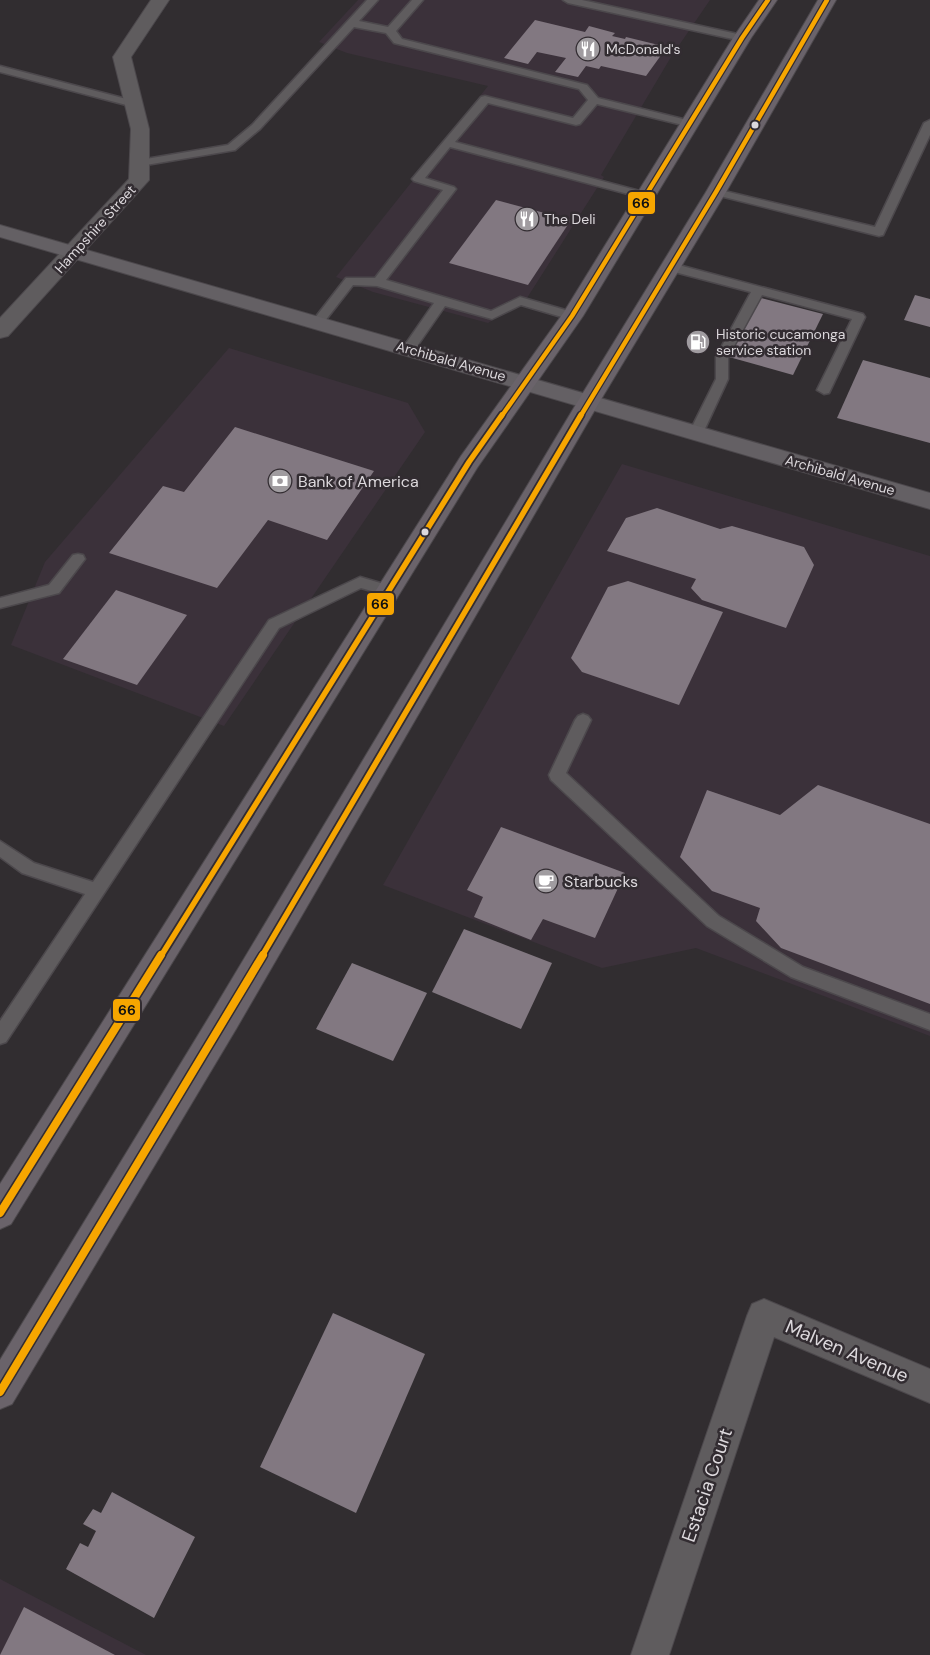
<svg xmlns="http://www.w3.org/2000/svg" width="930" height="1655" viewBox="0 0 930 1655" font-family="'DM Sans',sans-serif">
<style>
.built{fill:#3b313a}
.building{fill:#827881}
.lines{fill:none;stroke-linecap:round;stroke-linejoin:round}
.lane-casing{stroke:#4c484c;stroke-width:3}
.street-casing{stroke:#4c484c;stroke-width:2}
.secondary-casing{stroke:#4c484c;stroke-width:2}
.primary-casing{stroke:#4c484c;stroke-width:2}
.lane{fill:#5f5c5e;fill-rule:evenodd}
.street{fill:#5f5c5e;fill-rule:evenodd}
.secondary{fill:#646064;fill-rule:evenodd}
.primary{fill:#6a636a;fill-rule:evenodd}
.bus-1-far2-casing{stroke:#322c31;stroke-width:7}
.bus-1-far1-casing{stroke:#322c31;stroke-width:9}
.bus-1-casing{stroke:#322c31;stroke-width:11}
.bus-1-far2{stroke:#f7a600;stroke-width:4.5}
.bus-1-far1{stroke:#f7a600;stroke-width:5.5}
.bus-1{stroke:#f7a600;stroke-width:8}
.bus-dot{fill:#dcd8dc;stroke:#322c31;stroke-width:2}
.labels{text-anchor:middle;dominant-baseline:central;stroke-width:5;stroke-linejoin:round;paint-order:stroke}
.far-poi-label{font-size:14px;fill:#dcd8dc;stroke:#322c31;text-anchor:start}
.far-street-label{font-size:14px;fill:#dcd8dc;stroke:#322c31}
.poi-label{font-size:16px;fill:#dcd8dc;stroke:#322c31;text-anchor:start}
.near-street-label{font-size:19px;fill:#dcd8dc;stroke:#322c31}
.line-badge{stroke:#322c31;stroke-width:2}
.pale-badge-label{font-size:14px;text-anchor:middle;font-weight:bold;fill:#111}
</style>
<rect width="100%" height="100%" fill="#312d30"/>
<!-- built -->
<g class="built">
<path d="M358 0H710L671 57 601 175 604 177 527 298 488 323 373 292 336 277 488 86 347 53 319 42Z"/>
<path d="M229 348 408 403 425 432 224 726 11 645 45 562Z"/>
<path d="M622 464 930 556V1036L696 948 602 968 383 885Z"/>
<path d="M0 1579 146 1655H0Z"/>
</g>
<!-- building -->
<g class="building">
<path d="M535 20 585 32 589 26 615 33 612 36 625 39 626 37 667 47 646 76 601 66 599 69 586 66 578 77 555 72 566 58 537 52 528 64 504 58Z"/>
<path d="M496 200 571 220 528 285 449 263Z"/>
<path d="M915 295 930 299V327L904 320Z"/>
<path d="M761 298 823 314 793 375 729 357Z"/>
<path d="M863 360 930 378V443L837 418Z"/>
<path d="M235 427 374 471 327 540 268 520 217 588 109 553 163 486 184 492Z"/>
<path d="M657 508 720 529 732 526 804 547 814 565 786 628 702 600 691 588 696 579 607 551 626 518Z"/>
<path d="M628 581 723 612 679 705 582 672 571 658 608 587Z"/>
<path d="M116 590 187 615 137 685 63 659Z"/>
<path d="M818 785 930 824V1004L781 948 756 921 760 908 712 891 680 857 707 790 780 815Z"/>
<path d="M501 827 625 873 595 938 543 919 531 940 474 917 483 897 467 890Z"/>
<path d="M464 929 552 963 521 1029 432 992Z"/>
<path d="M352 963 427 993 393 1061 316 1029Z"/>
<path d="M333 1313 425 1354 356 1513 260 1467Z"/>
<path d="M112 1492 195 1537 154 1618 66 1569 80 1543 88 1547 96 1531 83 1524 93 1509 101 1513Z"/>
<path d="M24 1607 115 1655H0Z"/>
</g>
<g class="lines">
<!-- lane casing -->
<g class="lane-casing">
<g id="lane">
<path d="M367 0H378L359 21 388 27 412 0H423L396 31 402 39 587 85 598 98 695 122 697 124 691 127 597 104 580 124 576 125 488 103 455 142 651 194 653 196 647 199 450 147 425 178 454 187 456 189 386 280 491 311 520 297 576 313 578 316 576 319 572 320 521 305 492 319 445 306 413 352 408 353 402 349 434 303 377 286 353 285 321 326 317 327 311 323 346 278H375L443 190 414 181 412 179 481 97 485 96 573 118 588 100 579 89 394 43 386 33 354 27 260 129 235 150 140 166 134 163 140 160 228 145 252 125Z"/>
<path d="M563 0H582L742 35 747 38 742 41 568 3Z"/>
<path d="M0 66 138 102 139 104 134 107 0 72Z"/>
<path d="M930 120V135L883 235 879 236 712 194 710 192 716 189 875 227 924 123Z"/>
<path d="M671 263 863 314 865 317 829 393 824 394 817 390 852 319 762 295 728 357V379L703 433 701 436H691L689 433 716 379V357L751 292 667 270 665 267Z"/>
<path d="M78 554 83 555 85 559 59 593 0 608V598L49 585 73 555Z"/>
<path d="M360 577 394 587 396 591 394 595 389 596 361 588 279 628 6 1042 0 1044V1021L85 894 22 873 0 857V841L34 863 93 882 269 620Z"/>
<path d="M583 714 588 716 591 720 566 773 719 916 803 967 930 1014V1030L791 977 707 926 551 780 549 775 575 720 578 716Z"/>
</g>
</g>
<!-- street casing -->
<g class="street-casing">
<g id="street">
<path d="M151 0H169L131 57 149 129V180L8 336 0 338V318L129 179 131 129 113 57Z"/>
<path d="M764 1299 930 1369V1403L774 1337 669 1655H631L747 1316 752 1304Z"/>
</g>
</g>
<!-- secondary casing -->
<g class="secondary-casing">
<path id="secondary" d="M0 225 930 493V509L0 237Z"/>
</g>
<!-- primary casing -->
<g class="primary-casing">
<g id="primary">
<path d="M759 0H777L751 38 583 316 477 468 11 1224 0 1229V1184L461 456 564 312 733 38Z"/>
<path d="M818 0H836L726 192 600 401 236 1029 12 1404 0 1409V1360L214 1009 578 401 706 192Z"/>
</g>
</g>
<!-- lane -->
<use href="#lane" class="lane"/>
<!-- street -->
<use href="#street" class="street"/>
<!-- secondary -->
<use href="#secondary" class="secondary"/>
<!-- primary -->
<use href="#primary" class="primary"/>
<!-- bus-1-far2 casing -->
<g class="bus-1-far2-casing">
<g id="bus-1-far2">
<path d="M501 417 572 316 742 38 768 0"/>
<path d="M580 417 716 192 827 0"/>
</g>
</g>
<!-- bus-1-far1 casing -->
<g class="bus-1-far1-casing">
<g id="bus-1-far1">
<path d="M161 956 469 462 502 415"/>
<path d="M262 956 581 415"/>
</g>
</g>
<!-- bus-1 casing -->
<g class="bus-1-casing">
<g id="bus-1">
<path d="M0 1213 161 955"/>
<path d="M0 1392 263 955"/>
</g>
</g>
<!-- bus-1-far2 -->
<use href="#bus-1-far2" class="bus-1-far2"/>
<!-- bus-1-far1 -->
<use href="#bus-1-far1" class="bus-1-far1"/>
<!-- bus-1 -->
<use href="#bus-1" class="bus-1"/>
</g>
<!-- icons -->
<defs>
<g id="restaurant-disc" transform="scale(1.25)"><circle r="9.5" fill="#a09ca0" stroke="#322c31"/><path d="M-5-6h1v4h1v-4h1v4h1v-4h1v5L-1.5 .5V6h-2V.5L-5-1ZM5-6V6H3V1.5H1.5Q1.5-4 5-6Z" fill="#fff"/></g>
<g id="fuel-disc" transform="scale(1.25)"><circle r="9.5" fill="#a09ca0" stroke="#322c31"/><path d="M-5.5-6h7V0h2V4h1.3V-2.5L3-4.5l.8-.8L6-3V5H2.5V1h-1V6h-7ZM-4.2-4.7v3.2H.2V-4.7Z" fill="#fff"/></g>
<g id="bank-disc" transform="scale(1.25)"><circle r="9.5" fill="#a09ca0" stroke="#322c31"/><path d="M-6-4H6V4H-6ZM0-2.3a2.3 2.3 0 1 0 0 4.6a2.3 2.3 0 1 0 0-4.6Z" fill="#fff"/></g>
<g id="cafe-disc" transform="scale(1.25)"><circle r="9.5" fill="#a09ca0" stroke="#322c31"/><path d="M-5.5-4.5H6V0H3Q3 3.5 0 3.5H-2.5Q-5.5 3.5-5.5 0ZM3-3.2v2h1.7v-2ZM-6 4.5H4V6H-6Z" fill="#fff"/></g>
</defs>
<g fill-rule="evenodd">
<use href="#restaurant-disc" x="588" y="49"/>
<use href="#restaurant-disc" x="527" y="219"/>
<use href="#fuel-disc" x="698" y="342"/>
<use href="#bank-disc" x="280" y="481"/>
<use href="#cafe-disc" x="546" y="881"/>
</g>
<!-- markers -->
<g class="bus-dot">
<circle cx="755" cy="125" r="4.5"/>
<circle cx="425" cy="532" r="4.5"/>
</g>
<g class="labels">
<!-- far-poi labels -->
<g class="far-poi-label">
<text x="606" y="49">McDonald's</text>
<text x="544" y="219">The Deli</text>
<text x="716" y="334">Historic cucamonga<tspan x="716" dy="16">service station</tspan></text>
</g>
<!-- far-street labels -->
<g class="far-street-label">
<text transform="translate(95 229) rotate(-48)">Hampshire Street</text>
<text transform="translate(451 361) rotate(16)">Archibald Avenue</text>
<text transform="translate(840 475) rotate(16)">Archibald Avenue</text>
</g>
<!-- poi labels -->
<g class="poi-label">
<text x="298" y="481">Bank of America</text>
<text x="564" y="881">Starbucks</text>
</g>
<!-- near-street labels -->
<g class="near-street-label">
<text transform="translate(847 1351) rotate(23)">Malven Avenue</text>
<text transform="translate(707 1485) rotate(-71)">Estacia Court</text>
</g>
</g>
<g class="line-badge">
<rect x="627" y="191" width="29" height="24" rx="5" fill="#f7a600"/>
<rect x="366" y="592" width="29" height="24" rx="5" fill="#f7a600"/>
<rect x="112" y="998" width="29" height="24" rx="5" fill="#f7a600"/>
</g>
<g class="pale-badge-label">
<text x="641" y="208">66</text>
<text x="380" y="609">66</text>
<text x="127" y="1015">66</text>
</g>
</svg>
